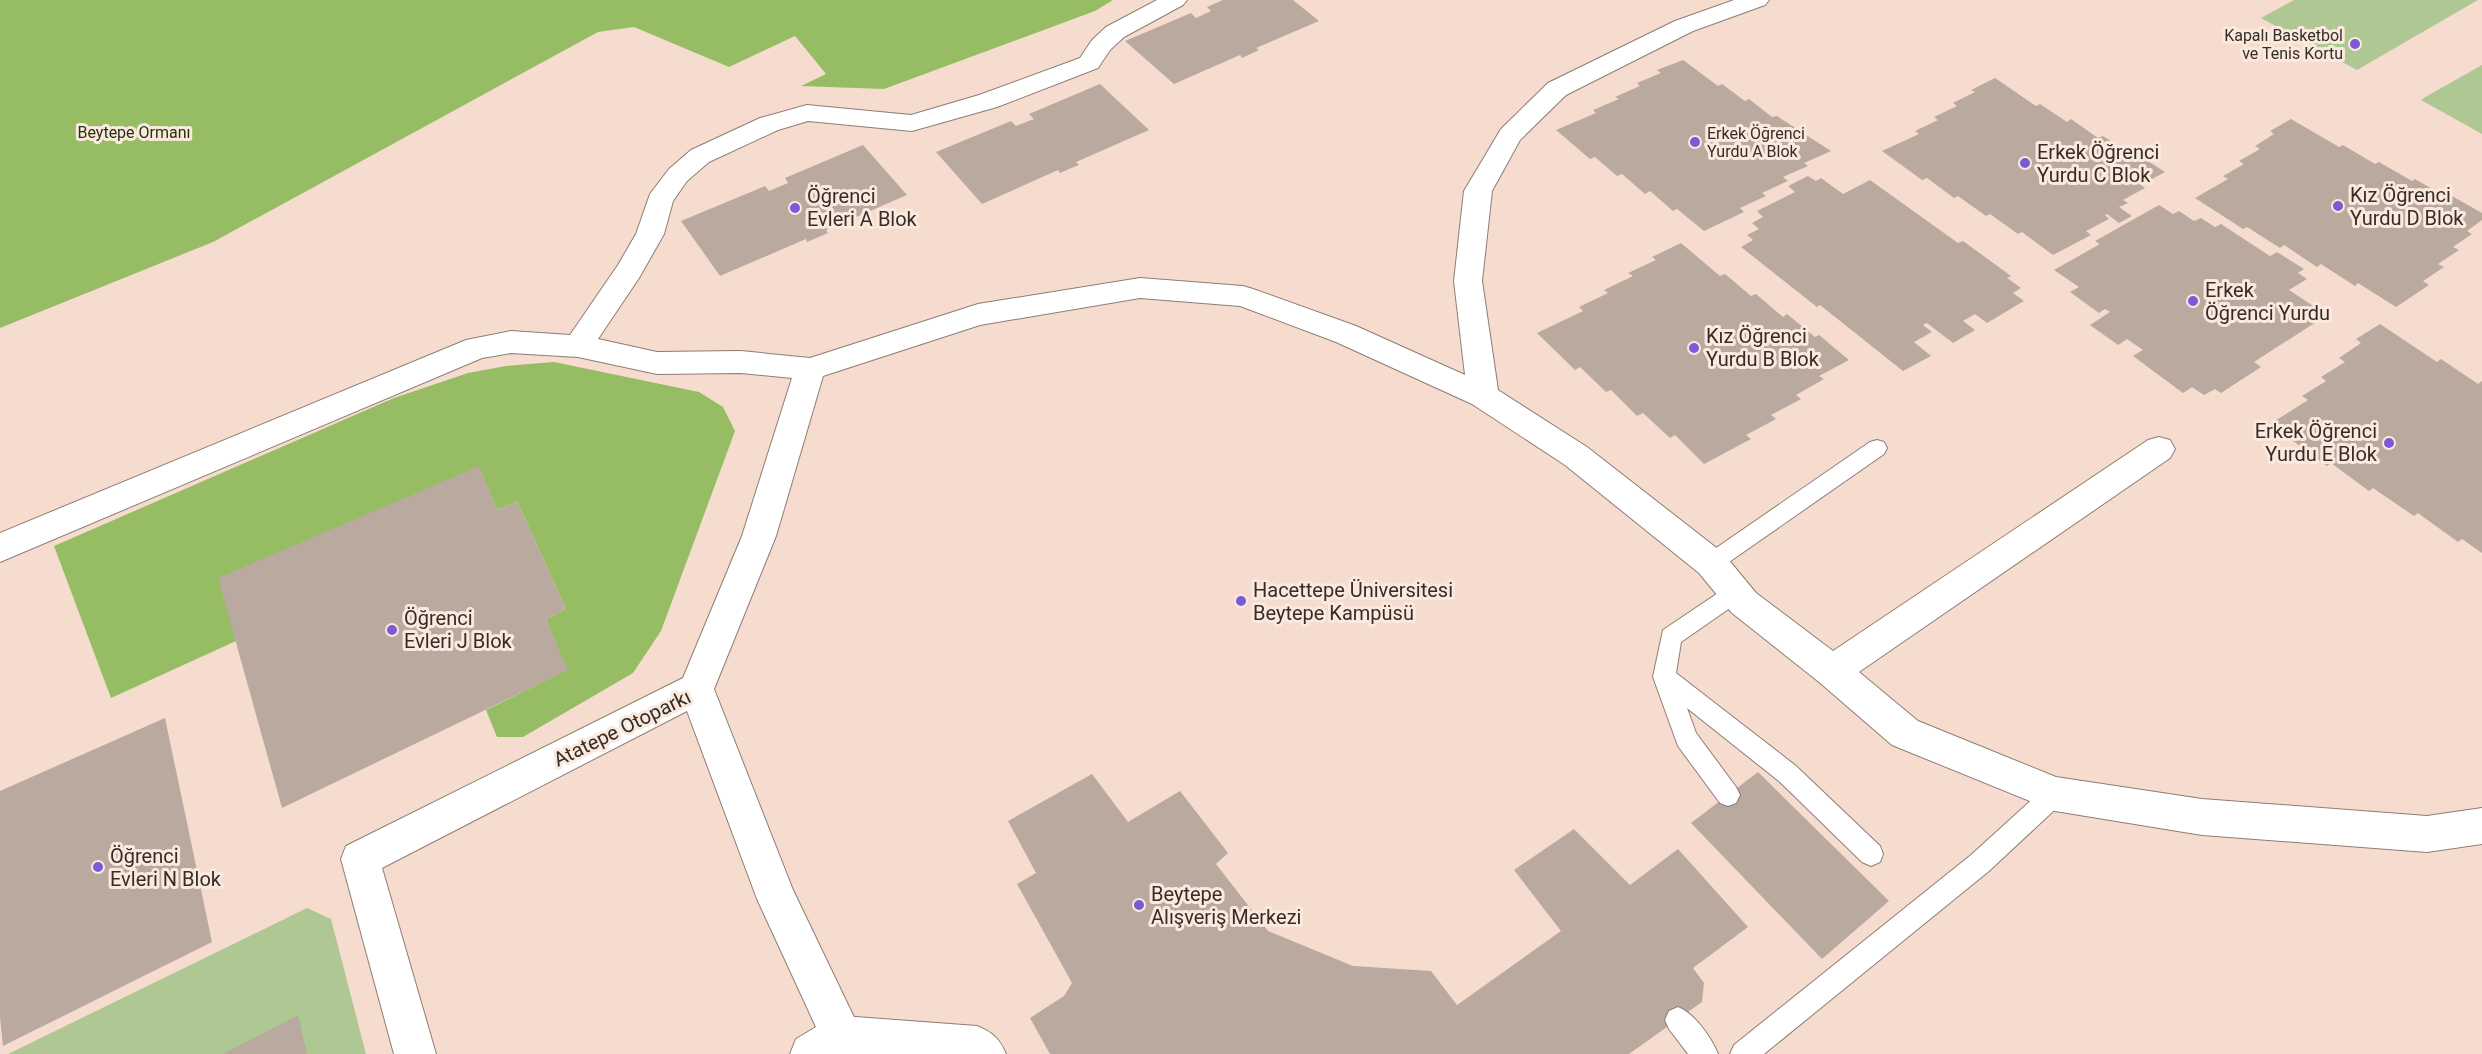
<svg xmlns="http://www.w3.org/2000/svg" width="2482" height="1054" viewBox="0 0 2482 1054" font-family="Roboto,sans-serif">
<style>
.built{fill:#f6dccf}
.green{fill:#afc793}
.forest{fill:#96bd64}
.building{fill:#baa99f}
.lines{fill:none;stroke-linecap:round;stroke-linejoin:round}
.service-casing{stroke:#8d7d74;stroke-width:2}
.pedestrian-casing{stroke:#8d7d74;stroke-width:2}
.minor-casing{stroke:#8d7d74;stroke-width:2}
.service{fill:#fff;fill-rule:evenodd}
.pedestrian{fill:#fff;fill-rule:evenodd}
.minor{fill:#fff;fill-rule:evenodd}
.poi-dot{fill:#785cd6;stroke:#fbe9de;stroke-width:2}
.labels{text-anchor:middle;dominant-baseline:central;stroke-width:6;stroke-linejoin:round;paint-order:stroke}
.far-poi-label{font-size:16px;fill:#342d29;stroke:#fbe9de;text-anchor:end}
.far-park-label{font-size:16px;fill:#24330e;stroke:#fbe9de}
.poi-label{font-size:20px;fill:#342d29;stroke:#fbe9de;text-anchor:start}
.street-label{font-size:20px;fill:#342d29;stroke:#fbe9de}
</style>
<rect width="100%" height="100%" fill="#fbe9de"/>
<!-- built -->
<path class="built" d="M306 0H2482V1054H0V148Z"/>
<!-- green -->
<g class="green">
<path d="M2294 0H2478L2357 70 2261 18Z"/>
<path d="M2482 65V134L2421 100 2427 96Z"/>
<path d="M307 908 331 919 366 1054H8Z"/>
</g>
<!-- forest -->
<g class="forest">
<path d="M0 0H1113L1095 11 884 89 801 86 826 74 795 36 729 67 634 27 598 32 213 242 0 328Z"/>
<path d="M554 362 699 392 723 407 735 431 661 631 633 673 523 737H497L486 710 567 670 546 619 566 609 517 501 497 510 479 467 236 641 111 698 54 546 394 398 468 373 506 366Z"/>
</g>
<!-- building -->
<g class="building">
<path d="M1223 0H1293L1319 21 1256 48 1259 50 1242 58 1240 55 1174 84 1125 41 1191 13 1196 18 1211 11 1207 7Z"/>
<path d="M1683 60 1718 86 1722 84 1745 101 1749 99 1772 117 1777 116 1831 151 1804 163 1808 166 1783 177 1788 181 1762 193 1766 196 1740 208 1744 212 1704 231 1677 209 1673 211 1650 191 1645 194 1622 174 1617 176 1595 157 1590 159 1556 130 1596 113 1593 110 1619 99 1615 97 1640 86 1637 83 1661 73 1657 70Z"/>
<path d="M1995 78 2036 106 2040 104 2067 122 2071 119 2098 138 2103 136 2130 154 2134 152 2165 172 2141 185 2145 188 2123 200 2128 203 2119 207 2132 216 2119 223 2107 214 2105 215 2109 219 2086 231 2091 235 2053 255 2022 232 2018 234 1990 214 1986 216 1958 196 1954 198 1927 178 1922 180 1882 151 1919 134 1915 131 1938 120 1934 117 1957 106 1953 103 1975 92 1971 90Z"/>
<path d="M1100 84 1149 130 1076 162 1079 165 1069 169 1060 173 1058 170 982 204 936 152 1011 121 1016 126 1034 119 1029 114Z"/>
<path d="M2291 119 2339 147 2343 145 2375 164 2379 162 2412 181 2415 179 2448 198 2452 196 2482 213V220L2467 231 2472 234 2453 247 2459 250 2438 264 2444 267 2423 281 2429 285 2396 307 2358 283 2355 286 2321 264 2317 267 2284 245 2280 248 2247 227 2243 229 2195 198 2228 179 2223 176 2244 164 2239 161 2260 149 2255 146 2274 134 2270 131Z"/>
<path d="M863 145 907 195 826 230 828 233 807 242 806 239 720 276 681 221 765 186 769 191 788 183 785 178Z"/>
<path d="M1808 176 1816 181 1821 178 1843 194 1870 180 1958 243 1963 241 2011 276 2007 278 2021 288 2013 293 2024 301 1987 323 1975 314 1963 321 1975 330 1953 343 1927 323 1923 325 1932 332 1914 342 1931 356 1903 371 1820 305 1817 307 1741 247 1753 240 1747 235 1759 229 1752 223 1763 217 1757 211 1795 192 1788 186Z"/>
<path d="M2159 205 2173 214 2179 211 2194 221 2201 218 2215 227 2221 224 2270 256 2277 252 2304 269 2298 273 2307 279 2289 290 2327 315 2254 362 2261 367 2221 393 2215 389 2204 395 2192 387 2183 393 2133 356 2143 350 2127 339 2118 345 2090 325 2110 312 2105 309 2099 313 2070 292 2079 287 2054 270 2100 244 2095 241Z"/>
<path d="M1681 243 1720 276 1725 274 1751 296 1756 294 1783 317 1787 314 1815 337 1819 335 1849 360 1819 376 1824 379 1796 395 1801 399 1771 415 1776 419 1746 435 1751 439 1704 464 1675 435 1670 438 1643 413 1637 416 1611 390 1606 392 1580 367 1575 370 1537 333 1583 311 1579 307 1608 293 1604 290 1633 276 1628 273 1656 260 1652 257Z"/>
<path d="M2380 324 2437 362 2441 359 2478 384 2482 381V553L2462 539 2458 542 2418 513 2414 516 2373 488 2369 491 2331 463 2327 466 2270 424 2308 400 2302 396 2326 381 2321 377 2345 362 2339 358 2361 343 2356 339Z"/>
<path d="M479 466 497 510 517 501 566 609 546 619 568 670 282 808 218 578Z"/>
<path d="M165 718 212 942 3 1046 0 1017V791Z"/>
<path d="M1758 772 1889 901 1822 959 1691 823Z"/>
<path d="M1092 774 1128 822 1180 791 1228 853 1216 864 1268 931 1353 966 1431 971 1457 1005 1561 931 1514 870 1574 829 1630 885 1678 849 1748 927 1693 968 1704 983 1702 1002 1629 1054H1050L1030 1018 1064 996 1072 983 1017 884 1036 873 1008 821Z"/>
<path d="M298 1015 307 1054H223Z"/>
</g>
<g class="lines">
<!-- service casing -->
<g class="service-casing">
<g id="service">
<path d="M1877 440 1884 442 1887 448 1884 454 1719 569 1711 572 1703 569 1700 563 1703 557 1870 442Z"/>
<path d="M1735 584 1743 587 1746 593 1743 599 1681 642 1676 673 1796 766 1880 846 1883 854 1880 862 1871 866 1862 862 1780 782 1687 708 1696 733 1736 787 1740 795 1736 803 1728 806 1720 803 1678 746 1653 677 1663 630 1727 587Z"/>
<path d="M2055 783 2063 786 2067 794 2063 802 1989 871 1764 1054H1730L1734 1045 1971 855 2047 786Z"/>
<path d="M1678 1007C1695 1014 1711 1037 1718 1054H1688L1669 1029 1665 1020 1669 1011Z"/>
</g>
</g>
<!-- pedestrian casing -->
<g class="pedestrian-casing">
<path id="pedestrian" d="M842 1016 977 1026C993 1033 999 1038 1006 1054H837L828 1050 822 1036 828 1022Z"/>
</g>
<!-- minor casing -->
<g class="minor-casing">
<path id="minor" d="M1157 0H1187L1183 5 1124 37 1110 50 1098 68 997 107 912 131 808 121 778 130 709 162 687 181 673 201 664 234 639 278 598 339 657 352 741 351 810 358 978 304 1140 278 1243 286 1253 289 1356 326 1465 375 1454 281 1464 191 1501 129 1548 83 1675 21 1734 0H1769L1765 5 1693 31 1566 95 1520 140 1492 191 1482 281 1498 390 1587 447 1723 553 1756 593 1833 651 2148 440 2159 437 2170 440 2175 449 2170 458 1859 672 1918 721 2056 777 2202 799 2427 816 2482 808V844L2427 852 2202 835 2055 811 2042 806 1892 745 1819 682 1732 613 1699 573 1565 465 1472 404 1336 342 1240 306 1140 298 980 325 823 376 776 536 714 689 793 890 863 1036 857 1051 851 1054H790L796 1039 816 1027 757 899 687 711 382 868 436 1054H394L341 859 346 846 683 678 742 536 792 378 741 373 657 374 578 357 511 353 482 358 0 562V533L466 340 511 331 570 335 618 265 636 234 650 194 669 169 691 150 760 118 807 105 911 115 979 95 1080 58 1092 40 1106 27Z"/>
</g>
<!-- service -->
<use href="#service" class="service"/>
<!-- pedestrian -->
<use href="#pedestrian" class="pedestrian"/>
<!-- minor -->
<use href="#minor" class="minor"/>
</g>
<!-- markers -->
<g class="poi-dot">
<circle cx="2355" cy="44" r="6"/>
<circle cx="1695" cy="142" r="6"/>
<circle cx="2025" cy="163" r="6"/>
<circle cx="2338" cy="206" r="6"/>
<circle cx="795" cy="208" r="6"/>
<circle cx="2193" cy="301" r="6"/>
<circle cx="1694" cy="348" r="6"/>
<circle cx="2389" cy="443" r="6"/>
<circle cx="1241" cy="601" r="6"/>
<circle cx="392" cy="630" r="6"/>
<circle cx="98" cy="867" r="6"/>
<circle cx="1139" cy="905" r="6"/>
</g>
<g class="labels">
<!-- far-poi labels -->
<g class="far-poi-label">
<text x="2343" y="35">Kapalı Basketbol<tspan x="2343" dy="18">ve Tenis Kortu</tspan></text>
<text x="1707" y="133" text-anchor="start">Erkek Öğrenci<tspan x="1707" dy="18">Yurdu A Blok</tspan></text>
</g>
<!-- far-park labels -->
<g class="far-park-label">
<text x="134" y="132">Beytepe Ormanı</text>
</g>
<!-- poi labels -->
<g class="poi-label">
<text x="2037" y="152">Erkek Öğrenci<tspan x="2037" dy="23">Yurdu C Blok</tspan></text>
<text x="2350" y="195">Kız Öğrenci<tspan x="2350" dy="23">Yurdu D Blok</tspan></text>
<text x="807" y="196">Öğrenci<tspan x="807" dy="23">Evleri A Blok</tspan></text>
<text x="2205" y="290">Erkek<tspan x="2205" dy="23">Öğrenci Yurdu</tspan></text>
<text x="1706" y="336">Kız Öğrenci<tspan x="1706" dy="23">Yurdu B Blok</tspan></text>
<text x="2377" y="431" text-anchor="end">Erkek Öğrenci<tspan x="2377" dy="23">Yurdu E Blok</tspan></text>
<text x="1253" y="590">Hacettepe Üniversitesi<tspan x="1253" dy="23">Beytepe Kampüsü</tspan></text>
<text x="404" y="618">Öğrenci<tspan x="404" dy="23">Evleri J Blok</tspan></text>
<text x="110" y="856">Öğrenci<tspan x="110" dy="23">Evleri N Blok</tspan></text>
<text x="1151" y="894">Beytepe<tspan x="1151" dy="23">Alışveriş Merkezi</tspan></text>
</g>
<!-- street labels -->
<g class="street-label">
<text transform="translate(622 728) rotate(-26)">Atatepe Otoparkı</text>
</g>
</g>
</svg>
